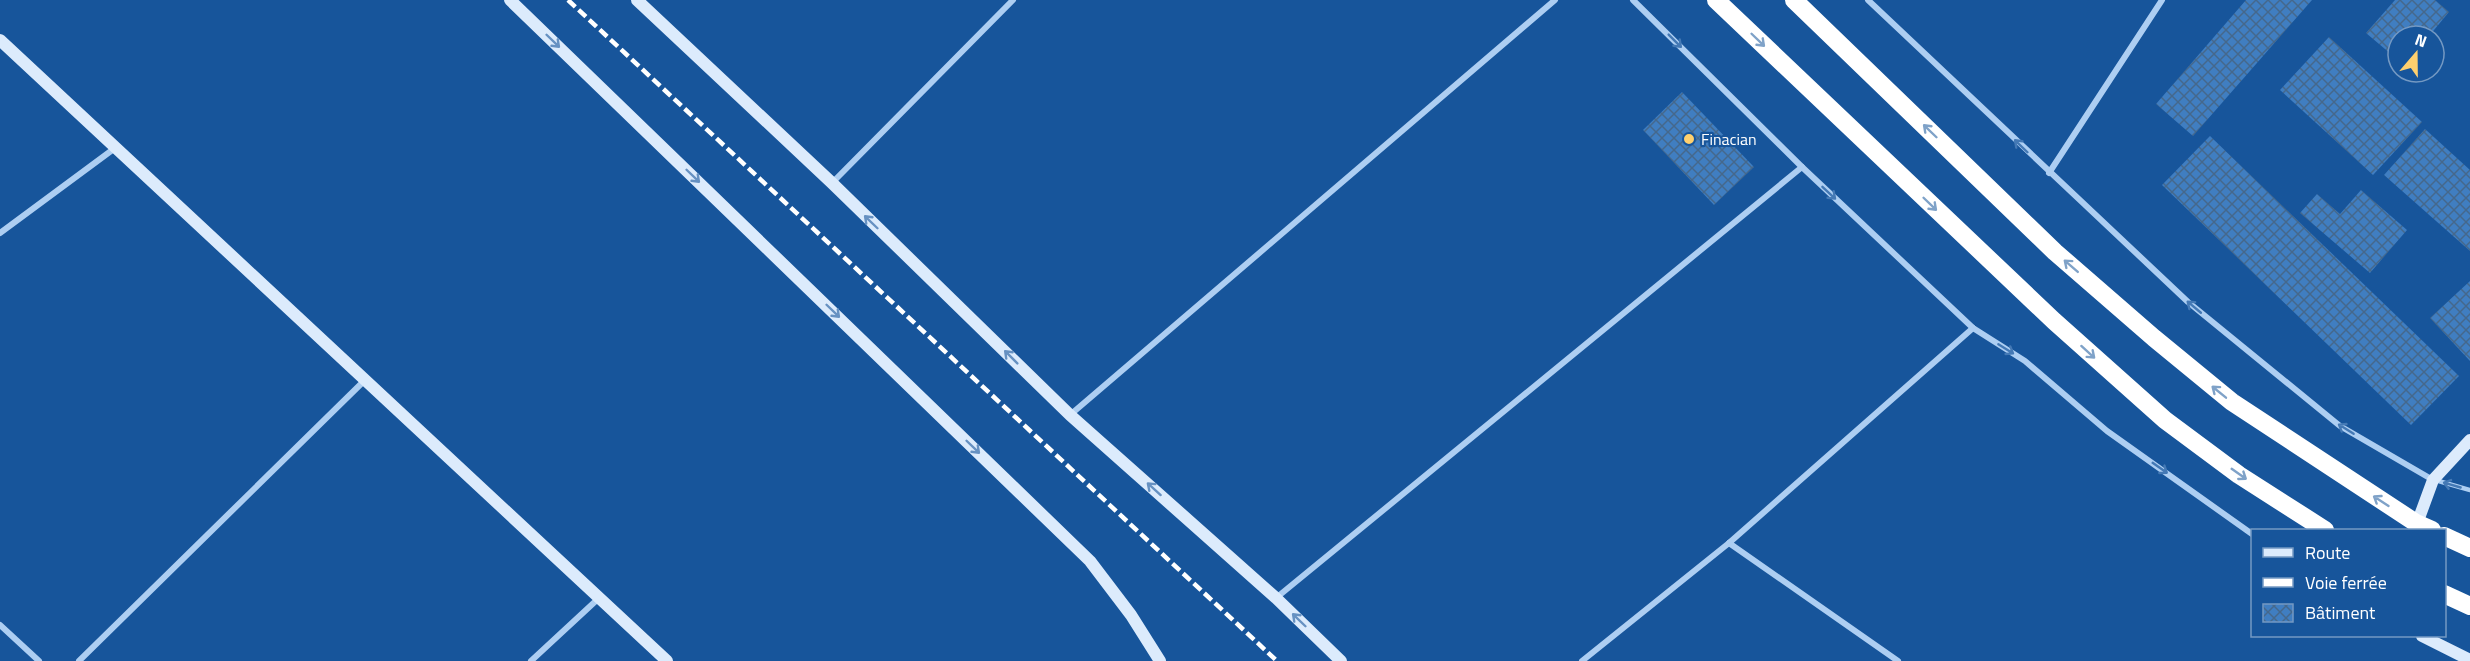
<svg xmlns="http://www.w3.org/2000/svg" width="2470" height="661" viewBox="0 0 2470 661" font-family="'Titillium Web',sans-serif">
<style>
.building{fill:url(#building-cross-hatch)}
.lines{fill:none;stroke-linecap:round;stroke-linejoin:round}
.lane{stroke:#adcef2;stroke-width:4.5}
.street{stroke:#adcef2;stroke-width:6}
.secondary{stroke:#dcebfc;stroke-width:12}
.highway{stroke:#fff;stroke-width:18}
.rail{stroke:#fff;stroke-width:4.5;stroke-dasharray:10 4.5;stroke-linecap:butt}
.oneway{stroke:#7fa2c8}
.oneway2{stroke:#6691c2}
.oneway3{stroke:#4479b5}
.poi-dot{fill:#ffd06e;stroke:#17559b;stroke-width:2}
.labels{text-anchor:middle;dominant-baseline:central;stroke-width:4.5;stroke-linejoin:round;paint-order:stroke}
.poi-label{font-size:16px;fill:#fff;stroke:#17559b;text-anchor:start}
</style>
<defs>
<pattern id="building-cross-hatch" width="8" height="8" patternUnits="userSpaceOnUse" patternTransform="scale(1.5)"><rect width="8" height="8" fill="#407ec1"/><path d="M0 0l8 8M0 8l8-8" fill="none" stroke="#45688c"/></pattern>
</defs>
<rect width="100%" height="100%" fill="#17559b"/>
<!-- building -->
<g class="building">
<path d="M2246 0H2312L2193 136 2156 104Z"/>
<path d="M2395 0H2435L2449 12 2429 36H2398V60L2366 33Z"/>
<path d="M2329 37 2422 122 2373 175 2280 90Z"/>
<path d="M1682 92 1754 167 1714 205 1643 130Z"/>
<path d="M2425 129 2470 170V251L2384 175Z"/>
<path d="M2210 136 2459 376 2411 425 2162 185Z"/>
<path d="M2361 190 2407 230 2370 273 2300 213 2317 194 2340 214Z"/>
<path d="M2470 281V361L2430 318Z"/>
</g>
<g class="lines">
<!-- lane -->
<path class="lane" d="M2435 480 2470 490"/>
<!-- street -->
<g class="street">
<path d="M1633 0 1802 167 1973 328 2025 361 2107 431 2252 534"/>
<path d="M1868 0 2188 302 2340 426 2433 480"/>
<path d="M2049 173 2162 0"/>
<path d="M832 183 1013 0"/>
<path d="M0 233 115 148"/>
<path d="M1070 415 1555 0"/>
<path d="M1729 543 1898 661"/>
<path d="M1276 598 1802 167"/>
<path d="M0 625 39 661"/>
<path d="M79 661 365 380"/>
<path d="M531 661 599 598"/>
<path d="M1582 661 1729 543 1973 328"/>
</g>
<!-- secondary -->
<g class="secondary">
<path d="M510 0 1090 561 1131 615 1160 661"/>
<path d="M637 0 832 183 1070 415 1276 598 1341 661"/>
<path d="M0 40 667 661"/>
<path d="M2415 529 2433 480 2470 440"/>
<path d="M2422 636 2470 660"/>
</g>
<!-- highway -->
<g class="highway">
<path d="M1716 0 2054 321 2165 420 2239 475 2325 530"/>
<path d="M1794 0 2055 252 2154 338 2232 402 2416 523 2432 530"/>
<path d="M2444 536 2470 548"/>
<path d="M2444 594 2470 606"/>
</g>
<!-- rail -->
<path class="rail" d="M568 0 1277 661"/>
</g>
<!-- one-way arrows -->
<defs><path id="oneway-shaft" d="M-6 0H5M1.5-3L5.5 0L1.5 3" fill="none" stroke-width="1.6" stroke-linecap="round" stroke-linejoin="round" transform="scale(1.5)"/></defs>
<g class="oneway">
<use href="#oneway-shaft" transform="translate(1758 40) rotate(44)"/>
<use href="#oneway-shaft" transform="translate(1930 131) rotate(-136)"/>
<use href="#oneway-shaft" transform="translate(1930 204) rotate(44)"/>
<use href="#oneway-shaft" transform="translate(2071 266) rotate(-139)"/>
<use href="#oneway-shaft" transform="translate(2088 352) rotate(42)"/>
<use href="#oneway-shaft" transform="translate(2219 392) rotate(-141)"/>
<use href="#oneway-shaft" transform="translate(2239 474) rotate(35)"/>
<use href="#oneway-shaft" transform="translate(2381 501) rotate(-147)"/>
</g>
<g class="oneway2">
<use href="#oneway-shaft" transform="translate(553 41) rotate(44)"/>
<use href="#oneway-shaft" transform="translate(693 176) rotate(44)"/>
<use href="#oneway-shaft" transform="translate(871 222) rotate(-136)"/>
<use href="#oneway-shaft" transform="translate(833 311) rotate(44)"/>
<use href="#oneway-shaft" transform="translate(1011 357) rotate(-135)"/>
<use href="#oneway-shaft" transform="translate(973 447) rotate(44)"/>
<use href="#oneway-shaft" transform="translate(1154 489) rotate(-138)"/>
<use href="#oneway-shaft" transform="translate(1299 620) rotate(-136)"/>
</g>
<g class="oneway3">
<use href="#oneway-shaft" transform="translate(1675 41) rotate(45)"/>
<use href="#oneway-shaft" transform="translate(2021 146) rotate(-136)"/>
<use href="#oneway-shaft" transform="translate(1829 193) rotate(43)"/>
<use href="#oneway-shaft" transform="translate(2194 307) rotate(-140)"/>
<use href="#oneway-shaft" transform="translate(2006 349) rotate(32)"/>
<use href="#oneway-shaft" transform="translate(2346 429) rotate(-148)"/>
<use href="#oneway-shaft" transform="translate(2160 468) rotate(35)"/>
<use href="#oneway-shaft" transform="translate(2452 485) rotate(-164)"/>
</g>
<!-- markers -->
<circle class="poi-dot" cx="1689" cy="139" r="6"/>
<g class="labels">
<!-- poi labels -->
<g class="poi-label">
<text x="1701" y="139">Finacian</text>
</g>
</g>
<!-- legend -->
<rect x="2251" y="529" width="195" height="108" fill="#17559b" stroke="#7499c3" stroke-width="1.5"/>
<rect x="2263" y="548" width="30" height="9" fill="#dcebfc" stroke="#7499c3" stroke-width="1.5"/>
<text x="2305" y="559" font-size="18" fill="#ffffff">Route</text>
<rect x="2263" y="578" width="30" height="9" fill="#ffffff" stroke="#7499c3" stroke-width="1.5"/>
<text x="2305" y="589" font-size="18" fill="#ffffff">Voie ferrée</text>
<rect x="2263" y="604" width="30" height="18" fill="url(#building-cross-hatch)" stroke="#7499c3" stroke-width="1.5"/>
<text x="2305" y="619" font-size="18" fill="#ffffff">Bâtiment</text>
<!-- north arrow -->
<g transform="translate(2416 54) rotate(20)"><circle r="28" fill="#17559b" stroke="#7499c3" stroke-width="1.5"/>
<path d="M0-4.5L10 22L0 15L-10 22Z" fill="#ffd06e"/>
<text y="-9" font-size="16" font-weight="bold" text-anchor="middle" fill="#ffffff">N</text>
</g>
</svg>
